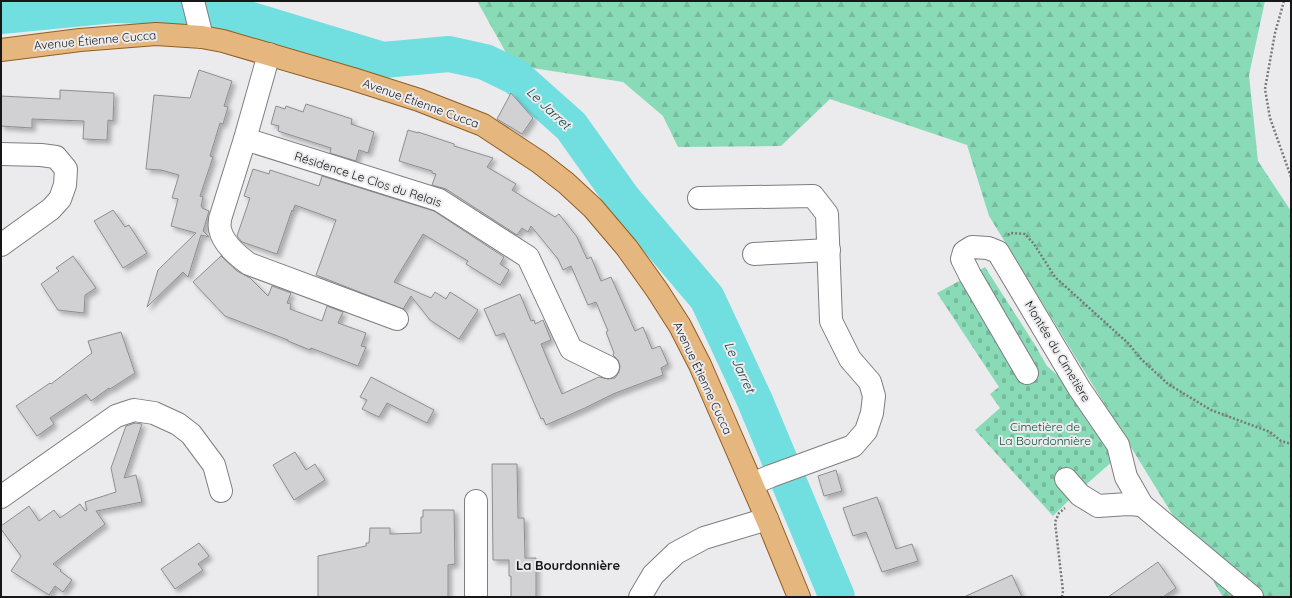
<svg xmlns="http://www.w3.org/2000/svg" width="1292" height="598" viewBox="0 0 1292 598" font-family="Quicksand,sans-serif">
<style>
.forest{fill:url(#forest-firs)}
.cemetery{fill:url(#cemetery-stones)}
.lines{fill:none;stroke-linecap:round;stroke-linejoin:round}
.river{stroke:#71dedf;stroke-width:36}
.building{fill:#d1d1d4;stroke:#8e8e91;filter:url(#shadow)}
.minor-casing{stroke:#7e7e81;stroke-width:24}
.major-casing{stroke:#915e21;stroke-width:24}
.path{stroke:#79797b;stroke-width:2.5;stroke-dasharray:2 2;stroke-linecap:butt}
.minor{stroke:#fff;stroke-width:22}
.major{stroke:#e5b67d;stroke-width:22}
.labels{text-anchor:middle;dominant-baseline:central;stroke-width:4;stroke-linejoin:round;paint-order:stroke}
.street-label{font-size:12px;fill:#171718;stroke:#ebebee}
.park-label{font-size:12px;fill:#085139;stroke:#ebebee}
.water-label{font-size:13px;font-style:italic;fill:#043b3c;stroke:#ebebee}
.neighbourhood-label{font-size:13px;font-weight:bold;fill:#171718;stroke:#ebebee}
</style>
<defs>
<pattern id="forest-firs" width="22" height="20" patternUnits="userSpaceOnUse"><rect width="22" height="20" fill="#89dbb7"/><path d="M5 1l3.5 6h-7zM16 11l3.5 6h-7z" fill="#76bb9d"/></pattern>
<pattern id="cemetery-stones" width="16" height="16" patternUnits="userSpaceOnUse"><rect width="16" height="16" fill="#89dbb7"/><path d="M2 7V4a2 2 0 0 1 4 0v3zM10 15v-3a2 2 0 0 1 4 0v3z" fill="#76bb9d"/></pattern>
<filter id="shadow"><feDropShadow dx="3.5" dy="3.5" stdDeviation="2" flood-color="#0004"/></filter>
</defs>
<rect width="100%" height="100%" fill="#ebebee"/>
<!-- forest -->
<path class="forest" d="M477 1H1265L1249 75 1258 161 1291 211V597H1223L989 216 967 145 830 99 781 146 678 147 663 116 623 82 513 65Z"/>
<!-- cemetery -->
<path class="cemetery" d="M985 267 1035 345 1047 366 1056 374 1068 380 1114 460 1072 497 1053 516 975 430 1000 408 990 394 999 387 937 293Z"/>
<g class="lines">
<!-- river -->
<path class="river" d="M1 16 114 5 212 8 383 60 449 54 485 62 516 77 571 126 623 199 707 298 755 401 837 597"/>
</g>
<!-- building -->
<g class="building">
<path d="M199 70 232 81 224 106 228 107 223 124 220 123 210 156 213 157 200 196 203 197 201 206 202 207V208L209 211 203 231 209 237 201 235 188 277 183 272 147 307 158 270 196 233 171 226 178 199 172 198 179 175 161 170 146 169 154 95 190 98Z"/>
<path d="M60 90 114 93 113 121 108 120 107 140 83 139 84 121 32 119V128L1 126V96L60 99Z"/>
<path d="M511 93 533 118 522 134 497 119Z"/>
<path d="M306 104 352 119 351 124 374 132 368 153 359 150 356 161 330 153 331 148 278 131 279 126 271 124 276 106 285 109 286 106 303 112Z"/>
<path d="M408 130 418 133V132L454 144V146L493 158 487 167 516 184 512 190 555 217 559 214 577 237 587 259 591 257 601 281 611 277 635 331 643 327 652 349 660 346 668 364 661 368 663 375 613 394 585 408 546 425 543 418 541 419 504 333 496 336 484 309 520 294 531 321 534 320 535 324 543 320 551 340 541 344 562 394 599 377 608 379 615 378 619 372 620 366 618 360 613 355 614 353 606 332 608 331 596 302 588 305 571 266 563 270 558 259 531 226 528 232 522 228 517 235 446 189 432 185 436 174 432 173V171L399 161Z"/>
<path d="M253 169 269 174 270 170 319 186 322 176 434 211 504 257 500 264 509 270 500 285 466 264 468 261 423 234 394 282 431 298 435 292 446 299 450 292 478 310 459 339 430 320 411 296 403 309 316 275 336 220 295 205 293 211 292 210 277 254 242 242 237 236 250 198 244 196Z"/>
<path d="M113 210 125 227 129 225 147 253 123 268 94 221Z"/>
<path d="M73 256 96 288 85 295 84 313 58 310 41 284 59 271 56 268Z"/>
<path d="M221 256 237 271 250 278 268 296 272 286 291 293 287 303 291 304 290 309 322 321 327 306 343 312 338 323 366 333 361 346 366 347 358 366 311 348 310 350 288 341V340L225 316 193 282Z"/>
<path d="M121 332 135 373 110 389 109 388 91 401 86 394 50 418 54 424 37 436 16 406 50 383 51 384 92 353 88 341Z"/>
<path d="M371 377 434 410 427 423 387 403 379 417 362 409 367 400 360 397Z"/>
<path d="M135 423 142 424 124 478 136 475 142 502 96 511 105 524 53 564 61 570 60 571 72 580 63 592 55 586 49 595 11 571 21 556 1 529V526L29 506 39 521 54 510 60 518 80 504 85 511 87 510 85 502 116 492 111 468 126 426Z"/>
<path d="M295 452 306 470 315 464 325 480 294 500 273 465Z"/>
<path d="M492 464H517L518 518H524L525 558H536V597H511V576H509V560H493Z"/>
<path d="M836 470 842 491 824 496 818 476Z"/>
<path d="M877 497 896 549 912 544 918 561 882 572 866 532 853 536 843 508Z"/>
<path d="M423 510H454L455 564 448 565V597H318V556L366 546V543H369L370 528H390V534L421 533V517H423Z"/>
<path d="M199 543 209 556 198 564 203 570 175 589 161 569Z"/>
<path d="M1158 562 1176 588 1163 597H1108Z"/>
<path d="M1012 575 1022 597H964Z"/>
</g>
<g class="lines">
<!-- minor casing -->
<g class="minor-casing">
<g id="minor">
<path d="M193 1 202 37"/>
<path d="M269 54 245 139 220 219C220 222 219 226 220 229 223 244 238 256 249 264L397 319"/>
<path d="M245 139 439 200 528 257 571 349 608 367"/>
<path d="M1 154 41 155 56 157 66 169 65 185 60 199 51 209 1 245"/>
<path d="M699 198 813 196 827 214 831 321 850 359 870 382 874 396 872 413 866 431 853 446 771 476 752 484"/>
<path d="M754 254 829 250"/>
<path d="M1027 373 970 275 962 259 964 252 972 247 988 248 998 252 1079 388 1118 445 1126 477 1142 505 1252 597"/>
<path d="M1066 479 1080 495 1098 506 1128 504 1142 505"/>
<path d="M1 497 116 416 134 410 154 413 178 424 191 434 214 465 221 491"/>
<path d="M476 597V501"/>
<path d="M640 597 653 575 676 553 704 538 767 519"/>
</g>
</g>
<!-- major casing -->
<g class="major-casing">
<path id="major" d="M1 50 80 40 156 34 202 37 223 41 353 79 419 100 483 125 539 162 566 183 593 208 627 248 657 290 680 326 700 365 767 519 799 597"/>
</g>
<!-- path -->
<g class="path">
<path d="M1284 1 1275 33 1265 89 1270 118 1291 177"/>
<path d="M1008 235 1010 233 1025 234 1034 244 1055 277 1129 344 1140 358 1168 384 1211 410 1270 432 1281 441 1291 444"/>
<path d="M1062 597 1063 591 1055 522 1059 513 1065 508"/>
</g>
<!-- minor -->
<use href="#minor" class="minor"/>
<!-- major -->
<use href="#major" class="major"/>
</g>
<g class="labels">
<!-- street labels -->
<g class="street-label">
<text transform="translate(95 40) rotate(-5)">Avenue Étienne Cucca</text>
<text transform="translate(421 103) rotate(20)">Avenue Étienne Cucca</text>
<text transform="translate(368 179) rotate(18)">Résidence Le Clos du Relais</text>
<text transform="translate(1058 351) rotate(59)">Montée du Cimetière</text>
<text transform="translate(703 378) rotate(65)">Avenue Étienne Cucca</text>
</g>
<!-- park labels -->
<g class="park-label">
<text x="1045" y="426">Cimetière de<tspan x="1045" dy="14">La Bourdonnière</tspan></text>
</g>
<!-- water labels -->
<g class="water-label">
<text transform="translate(549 108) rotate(43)">Le Jarret</text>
<text transform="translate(740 367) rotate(65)">Le Jarret</text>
</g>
<!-- neighbourhood labels -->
<g class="neighbourhood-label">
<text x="568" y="565">La Bourdonnière</text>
</g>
</g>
<!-- border -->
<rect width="1292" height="598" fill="none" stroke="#171718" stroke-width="4"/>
</svg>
